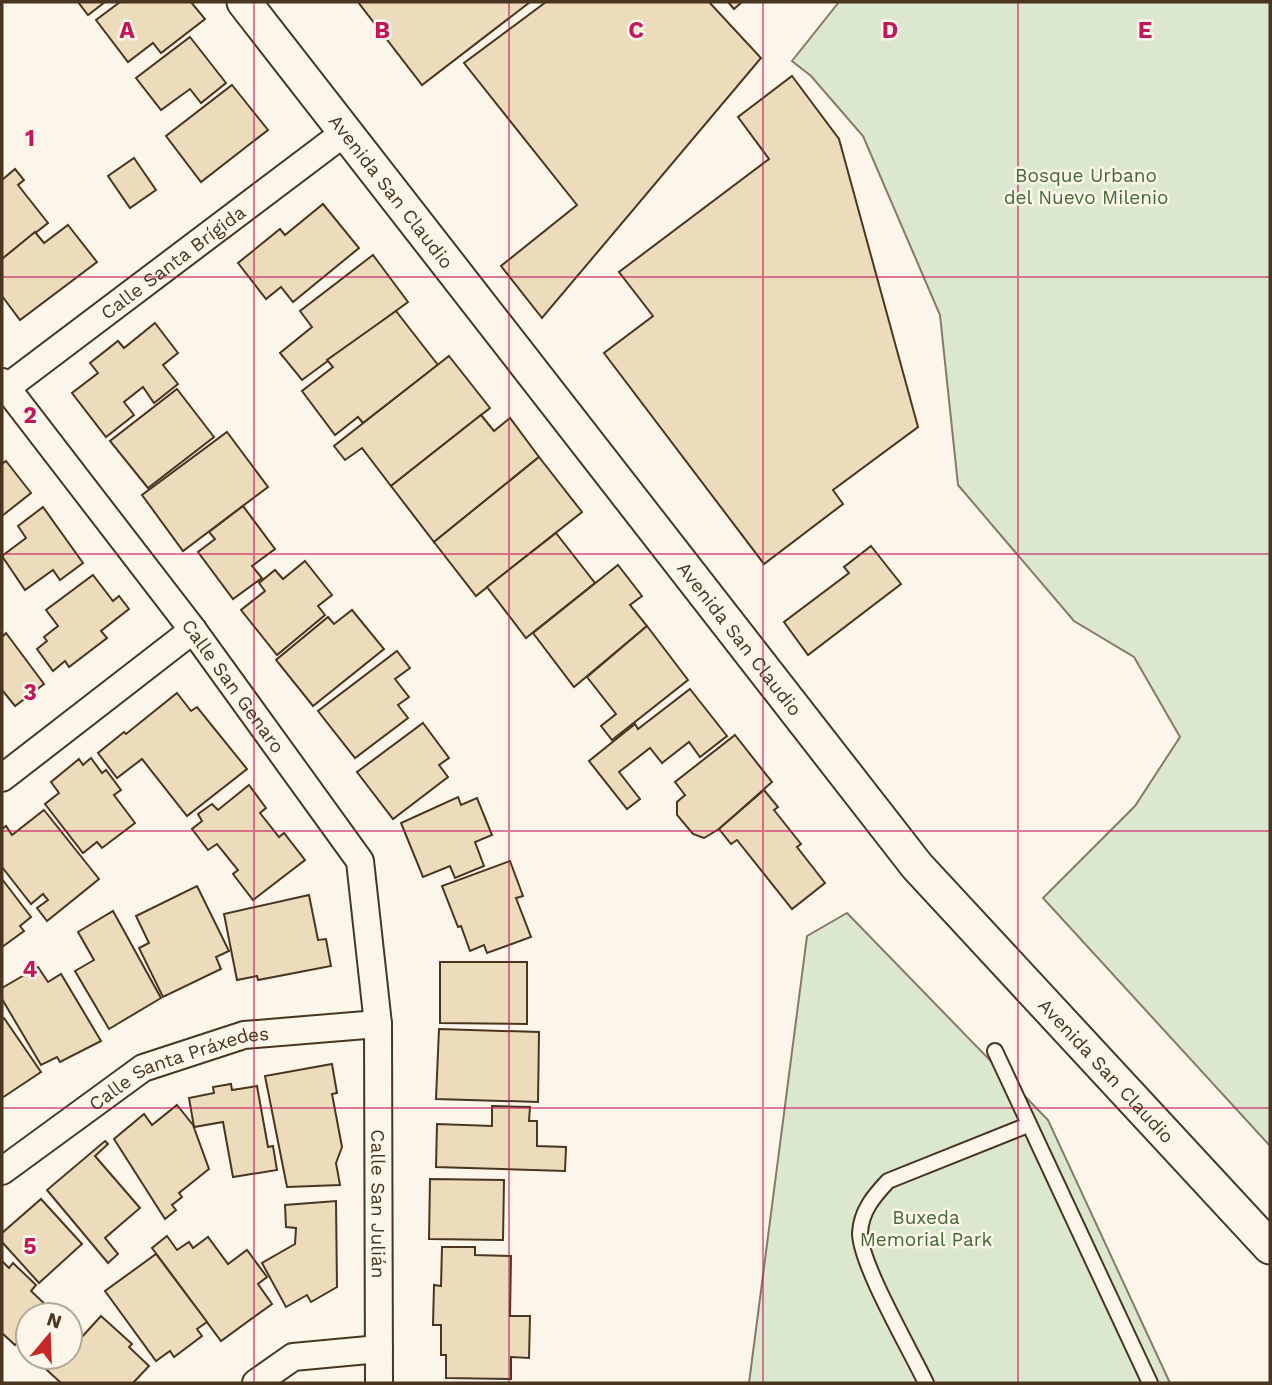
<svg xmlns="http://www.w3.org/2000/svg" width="1272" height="1385" viewBox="0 0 1272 1385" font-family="'Work Sans',sans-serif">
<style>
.green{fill:#dce7d0;stroke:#887966;stroke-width:2}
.building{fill:#ecdcbc;stroke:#4a3520;stroke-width:2}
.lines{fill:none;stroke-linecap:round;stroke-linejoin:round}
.service-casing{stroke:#4a3520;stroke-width:18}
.minor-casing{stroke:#4a3520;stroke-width:30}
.tertiary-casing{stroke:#4a3520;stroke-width:37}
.service{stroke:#fbf6e9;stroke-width:14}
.minor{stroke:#fbf6e9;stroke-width:26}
.tertiary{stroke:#fbf6e9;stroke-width:33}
.grid{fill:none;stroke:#c2185b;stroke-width:2;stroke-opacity:0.55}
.labels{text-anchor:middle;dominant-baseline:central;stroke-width:5;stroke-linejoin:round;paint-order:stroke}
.park-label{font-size:19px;fill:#436837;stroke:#fbf6e9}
.street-label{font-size:19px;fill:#4a3520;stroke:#fbf6e9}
.grid-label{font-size:23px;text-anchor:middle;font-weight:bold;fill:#c2185b;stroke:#fbf6e9;stroke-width:5;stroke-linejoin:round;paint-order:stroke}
</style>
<rect width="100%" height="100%" fill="#fbf6e9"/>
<!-- green -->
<g class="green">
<path d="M839 2H1270V1146L1043 898 1135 806 1180 737 1134 657 1074 621 958 485 940 315 863 136 811 76 792 61Z"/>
<path d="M847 913 1048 1120 1170 1383H749L807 936Z"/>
</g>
<!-- building -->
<g class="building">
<path d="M78 2H105L88 15Z"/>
<path d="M120 2H191L205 19 161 53 153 43 128 62 96 20Z"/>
<path d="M358 2H530L422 85Z"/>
<path d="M546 2H709L761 58 542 318 501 266 577 205 464 63Z"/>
<path d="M728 2H742L734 9Z"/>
<path d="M190 37 226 83 201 103 190 89 161 110 136 78Z"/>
<path d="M792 76 839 139 918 427 833 490 843 504 764 564 604 353 653 316 619 272 769 159 738 117Z"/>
<path d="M232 85 268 130 201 182 166 136Z"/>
<path d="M134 158 156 190 130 208 108 176Z"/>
<path d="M15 169 24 180 18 185 48 223 2 259V180Z"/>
<path d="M323 204 359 248 293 302 281 287 266 299 238 263 280 229 285 235Z"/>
<path d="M68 225 97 262 20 320 2 296V259L35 232 44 243Z"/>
<path d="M373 255 408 302 302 380 280 353 312 327 300 311Z"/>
<path d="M396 311 438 365 363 423 358 417 335 435 302 391 333 367 327 360Z"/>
<path d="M155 323 178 353 163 365 178 384 154 403 143 387 124 402 134 415 106 437 72 393 98 373 90 363 118 341 124 348Z"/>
<path d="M449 356 490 408 391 486 362 448 345 460 334 446Z"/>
<path d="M177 389 214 437 148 488 110 441Z"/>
<path d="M481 415 494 431 510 418 539 457 434 542 391 486Z"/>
<path d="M227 432 268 487 183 551 142 495Z"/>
<path d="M539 457 582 512 476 596 434 542Z"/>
<path d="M6 461 31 493 2 516V464Z"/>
<path d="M243 506 275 549 252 566 262 578 233 599 198 552 215 539 209 532Z"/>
<path d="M43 507 83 563 60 580 53 570 25 590 2 556 26 538 18 526Z"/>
<path d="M556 533 595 583 526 638 487 587Z"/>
<path d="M871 546 901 584 808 655 784 622 849 573 844 567Z"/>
<path d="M305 561 332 595 318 606 325 615 277 655 241 610 265 591 259 583 275 570 283 579Z"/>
<path d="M618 565 642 596 630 605 647 626 574 687 533 633Z"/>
<path d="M93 575 113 601 119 596 129 609 101 631 107 638 69 667 65 661 53 671 37 649 47 641 44 637 58 626 46 610Z"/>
<path d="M352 610 384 649 313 706 276 660 328 617 334 624Z"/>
<path d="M647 626 688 680 612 740 601 726 616 714 587 677Z"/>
<path d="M6 633 44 684 15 706 2 690V637Z"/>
<path d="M397 651 410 668 395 679 409 697 398 705 408 718 355 758 318 711Z"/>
<path d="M690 689 727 736 700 757 689 742 662 763 650 748 619 772 640 799 627 809 589 761 635 724 638 729Z"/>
<path d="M177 693 191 711 197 707 247 769 187 816 142 759 117 778 98 753 124 732 126 734Z"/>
<path d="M423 723 449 758 439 765 448 777 393 819 357 772Z"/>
<path d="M735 735 772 782 719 829 704 838 693 834 677 815V802L685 795 675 782Z"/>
<path d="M91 758 102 773 106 770 121 790 114 795 135 823 102 848 97 842 83 853 45 804 59 793 51 782 79 759 83 765Z"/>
<path d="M249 785 266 808 260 813 279 837 284 833 305 860 253 900 233 874 238 870 217 844 208 850 192 829 202 821 198 814 212 804 218 810Z"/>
<path d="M764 790 778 807 774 810 801 844 797 847 825 883 792 909 737 840 731 844 719 829Z"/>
<path d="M458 797 461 805 477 798 492 835 475 842 484 866 455 878 450 866 423 877 401 823Z"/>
<path d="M44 810 99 879 47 921 37 908 48 900 43 894 31 904 2 867V829L6 826 12 835Z"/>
<path d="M510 861 523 896 516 898 531 937 487 953 484 945 470 951 461 926 458 927 442 886Z"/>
<path d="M2 879 31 917 20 926 24 931 2 947Z"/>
<path d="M197 886 229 951 216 957 221 969 163 997 139 948 149 943 136 916Z"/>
<path d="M309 895 318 940 326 939 331 966 258 980 257 976 237 980 224 914Z"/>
<path d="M113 911 161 998 109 1029 75 971 94 960 78 932Z"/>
<path d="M440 962H527V1024L440 1023Z"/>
<path d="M38 967 48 982 61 974 101 1041 60 1062 57 1057 41 1065 2 999V988Z"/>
<path d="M4 1018 41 1072 2 1098V1019Z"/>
<path d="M439 1029 539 1032 538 1102 436 1099Z"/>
<path d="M332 1064 337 1093 332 1094 342 1147 336 1163 340 1185 287 1187 265 1076Z"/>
<path d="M231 1084 232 1090 257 1086 268 1147 273 1146 277 1170 233 1177 223 1122 194 1127 189 1098 214 1093 213 1087Z"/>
<path d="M177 1105 193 1125 209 1169 179 1193 182 1197 172 1205 176 1210 165 1219 114 1139 144 1114 152 1125Z"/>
<path d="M492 1106 530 1107 529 1121H537V1146L566 1147 565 1171 436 1167 437 1124 492 1126Z"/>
<path d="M105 1141 108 1144 95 1156 140 1208 105 1238 118 1254 108 1263 47 1190Z"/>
<path d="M430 1179 504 1180 503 1240 429 1239Z"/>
<path d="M41 1199 82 1244 39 1283 2 1242V1233Z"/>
<path d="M336 1201 337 1287 311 1302 307 1295 286 1307 262 1263 295 1244 296 1228 286 1227 285 1205Z"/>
<path d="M167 1236 177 1250 189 1242 193 1248 208 1237 228 1264 247 1250 267 1277 258 1284 272 1304 221 1341 152 1248Z"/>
<path d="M442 1247H475V1255L511 1256 510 1316H530L529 1358 511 1357V1379L446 1378V1355H441V1325H433L434 1285 441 1286Z"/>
<path d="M156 1254 207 1322 197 1329 202 1336 174 1357 170 1351 156 1361 105 1291Z"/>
<path d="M2 1261 9 1268 13 1263 36 1285 31 1291 50 1309 44 1315H28V1332L15 1345 2 1333Z"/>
<path d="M101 1316 132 1344 129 1347 149 1366 133 1383H61L36 1360 39 1357H70V1350Z"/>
</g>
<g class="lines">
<!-- service casing -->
<g class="service-casing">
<g id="service">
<path d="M995 1051 1150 1383"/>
<path d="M926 1383C911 1351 860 1264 860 1233 861 1211 874 1196 888 1181L1028 1125"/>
</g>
</g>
<!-- minor casing -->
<g class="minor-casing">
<g id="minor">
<path id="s1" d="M2 382 193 630 360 861 378 1024 379 1383"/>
<path id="s2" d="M2 391 344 133"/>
<path d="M2 778 193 630"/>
<path id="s3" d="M2 1171 143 1068 244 1035 378 1024"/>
<path d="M256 1383 293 1357 379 1349"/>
</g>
</g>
<!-- tertiary casing -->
<g class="tertiary-casing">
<g id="tertiary">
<path id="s4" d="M244 2 917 866 1270 1247"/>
</g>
</g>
<!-- service -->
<use href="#service" class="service"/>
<!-- minor -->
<use href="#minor" class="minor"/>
<!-- tertiary -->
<use href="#tertiary" class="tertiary"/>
</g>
<!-- grid -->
<path class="grid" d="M254 2V1383M509 2V1383M763 2V1383M1018 2V1383M2 277H1270M2 554H1270M2 831H1270M2 1108H1270"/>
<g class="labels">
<!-- park labels -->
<g class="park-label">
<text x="1086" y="175">Bosque Urbano<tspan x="1086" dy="22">del Nuevo Milenio</tspan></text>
<text x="926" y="1217">Buxeda<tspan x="926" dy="22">Memorial Park</tspan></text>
</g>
<!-- street labels -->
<g class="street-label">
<text stroke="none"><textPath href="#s4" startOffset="240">Avenida San Claudio</textPath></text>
<text stroke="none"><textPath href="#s2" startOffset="214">Calle Santa Brígida</textPath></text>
<text stroke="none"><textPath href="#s4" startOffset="807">Avenida San Claudio</textPath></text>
<text stroke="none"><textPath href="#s1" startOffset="382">Calle San Genaro</textPath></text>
<text stroke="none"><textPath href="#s4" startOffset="1374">Avenida San Claudio</textPath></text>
<text stroke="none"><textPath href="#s3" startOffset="208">Calle Santa Práxedes</textPath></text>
<text stroke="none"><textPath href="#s1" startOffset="942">Calle San Julián</textPath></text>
</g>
</g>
<g class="grid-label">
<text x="127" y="38">A</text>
<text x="382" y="38">B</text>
<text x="636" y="38">C</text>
<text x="890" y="38">D</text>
<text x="1145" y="38">E</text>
<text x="30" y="146">1</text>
<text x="30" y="423">2</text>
<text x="30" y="700">3</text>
<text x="30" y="977">4</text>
<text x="30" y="1254">5</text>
</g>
<!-- border -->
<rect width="1272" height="1385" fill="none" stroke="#4a3520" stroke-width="7"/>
<!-- north arrow -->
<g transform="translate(49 1336) rotate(19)"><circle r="33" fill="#fbf6e9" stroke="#b4a999" stroke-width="2"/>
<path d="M0-5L12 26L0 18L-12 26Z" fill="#c62828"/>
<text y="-10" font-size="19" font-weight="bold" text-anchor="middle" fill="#4a3520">N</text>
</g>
</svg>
